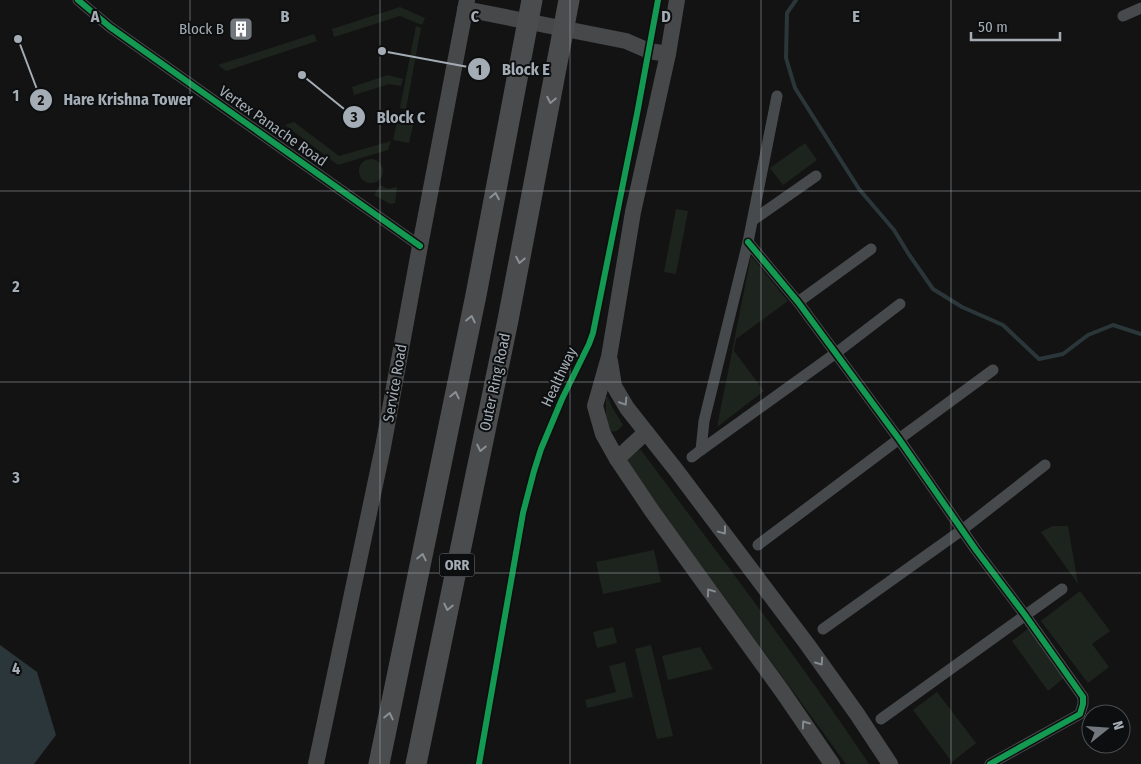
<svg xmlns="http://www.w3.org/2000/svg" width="1141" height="764" viewBox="0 0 1141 764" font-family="'Fira Sans Condensed',sans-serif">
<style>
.green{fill:#1d241d}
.water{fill:#2a3639}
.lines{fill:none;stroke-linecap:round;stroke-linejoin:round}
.stream{stroke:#2a3639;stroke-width:4}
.minor{stroke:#474a4c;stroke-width:11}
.secondary{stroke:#46484a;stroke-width:16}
.motorway{stroke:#4a4c4e;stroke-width:21}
.cycleway-casing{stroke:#0d0e0f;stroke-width:9}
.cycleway{stroke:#139951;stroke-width:6}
.oneway{stroke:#899096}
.oneway2{stroke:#838a90}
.grid{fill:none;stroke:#a4adb5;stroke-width:1;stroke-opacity:0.55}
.labels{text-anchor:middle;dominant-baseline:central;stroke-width:4;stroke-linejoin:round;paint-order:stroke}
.shield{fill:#0d0e0f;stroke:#777d83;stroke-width:1}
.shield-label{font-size:14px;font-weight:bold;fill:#a4adb5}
.poi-label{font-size:15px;fill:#a4adb5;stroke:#0d0e0f;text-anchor:end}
.street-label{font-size:15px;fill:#a4adb5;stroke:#0d0e0f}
.grid-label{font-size:16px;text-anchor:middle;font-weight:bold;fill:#a4adb5;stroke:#0d0e0f;stroke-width:4;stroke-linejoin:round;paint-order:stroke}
.leader{fill:none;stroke:#a4adb5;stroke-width:2}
.callout-dot{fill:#a4adb5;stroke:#0d0e0f;stroke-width:2}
.mark-label{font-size:15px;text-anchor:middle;font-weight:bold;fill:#111}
.callout-label{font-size:16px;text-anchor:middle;font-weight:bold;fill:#a4adb5;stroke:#0d0e0f;stroke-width:4;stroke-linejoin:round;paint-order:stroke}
</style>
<rect width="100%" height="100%" fill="#131313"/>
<!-- green -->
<g class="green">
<path d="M400 7 425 18 422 25 400 16 334 37 332 29Z"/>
<path d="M416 26 421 28 406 109 400 108Z"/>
<path d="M314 34 317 41 226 71 218 65Z"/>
<path d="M388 75 403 79 401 86 389 84 354 95 352 87Z"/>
<path d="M399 113 415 117 409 143 393 140Z"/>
<path d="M294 122 339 156 391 141 388 150 338 165 285 125Z"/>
<path d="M805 143 817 160 783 185 770 168Z"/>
<circle cx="371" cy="171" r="12"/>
<path d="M380 185 388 189 397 187 395 203 390 204 374 195Z"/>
<path d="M676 209 688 211 676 274 664 272Z"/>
<path d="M751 256 788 301 736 339 734 351 764 391 717 427Z"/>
<path d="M606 397H608L612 407 623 425 617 431 609 432 606 419Z"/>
<path d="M641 450C718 554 797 656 869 764H846L627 464V456L632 451Z"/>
<path d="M1053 526H1068L1078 584 1041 532Z"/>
<path d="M654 550 661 582 603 594 596 562Z"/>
<path d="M1080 591 1110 631 1092 644 1109 667 1088 683 1041 621Z"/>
<path d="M613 627 617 643 597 648 593 632Z"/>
<path d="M1029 628 1065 677 1048 691 1012 641Z"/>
<path d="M651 645 673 736 657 739 635 649Z"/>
<path d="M700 647 713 669 668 680 662 656Z"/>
<path d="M625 662 633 697 587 708 585 700 616 692 609 666Z"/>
<path d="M937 692 976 743 952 762 913 710Z"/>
</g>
<!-- water -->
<path class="water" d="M0 645 37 672 56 735 34 764H0Z"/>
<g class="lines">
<!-- stream -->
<path class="stream" d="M796 0 787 13 786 58 795 88 859 189 894 230 908 253 933 289 962 307 1003 325 1039 359 1063 354 1088 335 1113 325 1141 334"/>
<!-- minor -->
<g class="minor">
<path d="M78 0 110 27 420 246"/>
<path d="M1123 16 1141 8"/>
<path d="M753 220 816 176"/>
<path d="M748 242 798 302 899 439 976 550 1025 615 1083 697V704L1080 714 990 764"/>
<path d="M798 302 871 249"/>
<path d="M701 450 704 421 748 242 777 96"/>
<path d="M692 457 701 450 836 353 900 304"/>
<path d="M758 545 899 439 993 370"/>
<path d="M823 629 962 530 1045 465"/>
<path d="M881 719 1062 589"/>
</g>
<!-- secondary -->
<g class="secondary">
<path d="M677 0 668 54 633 212 609 357 595 406 603 434 617 459 652 511 782 691 832 764"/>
<path d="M465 9 626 41 649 51 668 54"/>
<path d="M610 361 614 386 627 408 676 470 807 644 857 714 890 764"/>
<path d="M617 459 646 432"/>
<path d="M316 764 383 447 420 246 467 0"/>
</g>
<!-- motorway -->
<g class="motorway">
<path d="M379 764 476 295 532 0"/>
<path d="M416 764 508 320 569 0"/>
</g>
<!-- cycleway casing -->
<g class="cycleway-casing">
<g id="cycleway">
<path d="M78 0 110 27 420 246"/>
<path d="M748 242 798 302 899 439 976 550 1025 615 1083 697V704L1080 714 990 764"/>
<path d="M479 764 523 513 534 471 541 449 562 399 589 344 593 333 637 114 658 0"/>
</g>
</g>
<!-- cycleway -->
<use href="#cycleway" class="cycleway"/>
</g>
<!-- one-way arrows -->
<defs><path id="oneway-chevron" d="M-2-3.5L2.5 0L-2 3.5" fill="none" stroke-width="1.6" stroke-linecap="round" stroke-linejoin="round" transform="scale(1.25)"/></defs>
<g class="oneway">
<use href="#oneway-chevron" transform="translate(551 100) rotate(101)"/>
<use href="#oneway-chevron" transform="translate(495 196) rotate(-79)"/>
<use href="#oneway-chevron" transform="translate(520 260) rotate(101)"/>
<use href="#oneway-chevron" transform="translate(471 319) rotate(-78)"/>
<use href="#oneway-chevron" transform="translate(455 395) rotate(-78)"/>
<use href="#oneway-chevron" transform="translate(481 448) rotate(102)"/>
<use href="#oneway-chevron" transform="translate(422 557) rotate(-78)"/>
<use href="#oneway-chevron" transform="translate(448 607) rotate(102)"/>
<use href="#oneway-chevron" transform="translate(389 716) rotate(-78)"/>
</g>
<g class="oneway2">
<use href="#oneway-chevron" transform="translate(624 402) rotate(57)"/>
<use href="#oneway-chevron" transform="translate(723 531) rotate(53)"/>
<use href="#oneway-chevron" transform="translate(710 592) rotate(-126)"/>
<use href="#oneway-chevron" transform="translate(820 662) rotate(55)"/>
<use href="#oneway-chevron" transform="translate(805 724) rotate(-125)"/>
</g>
<!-- grid -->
<path class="grid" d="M190 0V764M380 0V764M570 0V764M761 0V764M951 0V764M0 191H1141M0 382H1141M0 573H1141"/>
<!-- icons -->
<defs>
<g id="building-square" transform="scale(1.25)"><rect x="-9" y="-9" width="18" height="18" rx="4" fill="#71777c" stroke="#0d0e0f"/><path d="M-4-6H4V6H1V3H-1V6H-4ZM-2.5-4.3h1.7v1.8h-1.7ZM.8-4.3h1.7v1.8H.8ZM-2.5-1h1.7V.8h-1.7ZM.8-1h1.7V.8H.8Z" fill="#fff"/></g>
</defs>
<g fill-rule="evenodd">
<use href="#building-square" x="241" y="29"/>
</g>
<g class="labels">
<!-- shield labels -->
<rect class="shield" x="439.5" y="553.5" width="35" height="23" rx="4"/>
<g class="shield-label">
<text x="457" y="565">ORR</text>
</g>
<!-- poi labels -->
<g class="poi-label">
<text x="224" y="29">Block B</text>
</g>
<!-- street labels -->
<g class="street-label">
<text transform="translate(273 126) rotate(35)">Vertex Panache Road</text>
<text transform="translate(559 377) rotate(-65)">Healthway</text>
<text transform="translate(495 382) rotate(-78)">Outer Ring Road</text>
<text transform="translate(395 383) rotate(-80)">Service Road</text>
</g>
</g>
<g class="grid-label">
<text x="95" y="22">A</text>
<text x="285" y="22">B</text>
<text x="475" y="22">C</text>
<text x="666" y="22">D</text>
<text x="856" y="22">E</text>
<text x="16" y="101">1</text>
<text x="16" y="292">2</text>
<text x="16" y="483">3</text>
<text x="16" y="674">4</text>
</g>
<!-- callouts -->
<path class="leader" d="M382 51L479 69M18 39L41 100M302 75L354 117"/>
<g class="callout-dot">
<circle cx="382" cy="51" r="5"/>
<circle cx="18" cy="39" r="5"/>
<circle cx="302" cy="75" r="5"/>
<circle cx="479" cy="69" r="12"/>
<circle cx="41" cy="100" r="12"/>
<circle cx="354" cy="117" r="12"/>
</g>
<g class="mark-label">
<text x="479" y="75">1</text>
<text x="41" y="105">2</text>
<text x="354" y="122">3</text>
</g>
<g class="callout-label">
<text x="526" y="75">Block E</text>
<text x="128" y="105">Hare Krishna Tower</text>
<text x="401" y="123">Block C</text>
</g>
<!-- north arrow -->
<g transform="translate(1106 729) rotate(73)"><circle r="24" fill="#0d0e0f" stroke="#494e51"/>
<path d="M0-4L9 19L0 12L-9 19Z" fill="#71777c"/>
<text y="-8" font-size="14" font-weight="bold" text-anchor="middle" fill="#a4adb5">N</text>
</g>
<!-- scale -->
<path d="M971 32v8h89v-8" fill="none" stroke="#a4adb5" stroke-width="2.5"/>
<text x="978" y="32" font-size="15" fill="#a4adb5" stroke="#0d0e0f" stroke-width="4" paint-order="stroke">50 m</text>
</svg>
